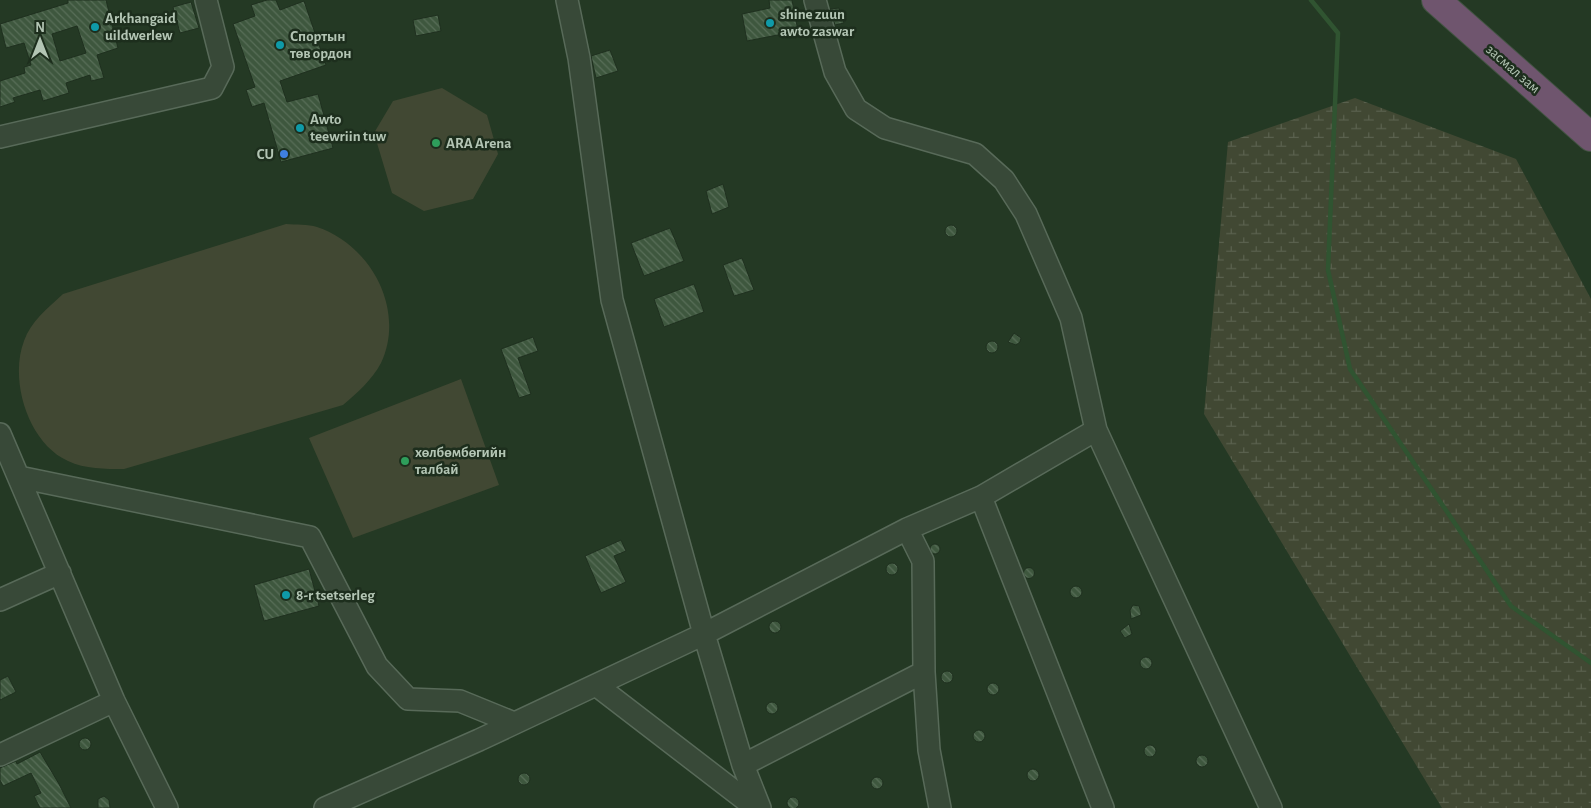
<svg xmlns="http://www.w3.org/2000/svg" width="1591" height="808" viewBox="0 0 1591 808" font-family="'Alegreya Sans',sans-serif">
<style>
.wetland{fill:url(#wetland-marsh)}
.pitch{fill:#414833}
.lines{fill:none;stroke-linecap:round;stroke-linejoin:round}
.stream{stroke:#305431;stroke-width:4.5}
.building{fill:url(#building-back-hatch);stroke:#1f301f;fill-rule:evenodd}
.minor-casing{stroke:#586a59;stroke-width:24}
.highway-casing{stroke:#435443;stroke-width:30}
.minor{stroke:#384938;stroke-width:21}
.highway{stroke:#6f556e;stroke-width:28}
.culture-dot{fill:#0f9aa8;stroke:#1d2e1d;stroke-width:2}
.leisure-dot{fill:#2e9e5b;stroke:#1d2e1d;stroke-width:2}
.shop-dot{fill:#3f7fe0;stroke:#1d2e1d;stroke-width:2}
.labels{text-anchor:middle;dominant-baseline:central;stroke-width:5;stroke-linejoin:round;paint-order:stroke}
.poi-label{font-size:15px;font-weight:bold;fill:#b3c5b4;stroke:#1d2e1d;text-anchor:start}
.street-label{font-size:15px;fill:#b3c5b4;stroke:#1d2e1d}
</style>
<defs>
<pattern id="wetland-marsh" width="20" height="14" patternUnits="userSpaceOnUse" patternTransform="scale(1.25)"><rect width="20" height="14" fill="#414833"/><path d="M1 5h8M5 5V1M11 12h8M15 12V8" fill="none" stroke="#5a614e"/></pattern>
<pattern id="building-back-hatch" width="6" height="6" patternUnits="userSpaceOnUse" patternTransform="scale(1.25)"><rect width="6" height="6" fill="#3e573e"/><path d="M-1 5l2 2M0 0l6 6M5-1l2 2" fill="none" stroke="#586e58"/></pattern>
</defs>
<rect width="100%" height="100%" fill="#243924"/>
<path class="wetland" d="M1355,98l161,61 75,140v509h-149l-238,-394 24,-272z"/>
<path class="pitch" d="M442,88l45,27 11,39 -25,45 -49,12 -32,-18 -18,-60 19,-32z
M286,224c10,1 22,0 31,3 54,18 89,83 64,136 -9,17 -24,30 -38,42l-219,64c-19,0 -39,0 -56,-8 -40,-18 -59,-81 -44,-120 7,-20 24,-33 39,-47z
M461,379l38,106 -146,53 -44,-100z"/>
<g class="lines">
<path class="stream" d="M1311,0l27,33 -10,237 22,99 161,237 80,57"/>
</g>
<path class="building" d="M68,0h38l12,48 -21,7 7,23 -13,3 -1,-6 -24,8 3,10 -26,8 -3,-11 -27,8 2,4 -15,5v-26l25,-8 -1,-6 7,-2 -7,-22 -18,5 -6,-24 68,-21zM77,26l9,27 -26,8 -8,-27z
M267,0h9l4,10 24,-9 22,64 -46,16 7,21 31,-8 15,54 -52,14 -17,-59 -12,4 -6,-17 9,-3 -22,-63 22,-8 -4,-11z
M769,0h23l6,31 -51,10 -5,-27 28,-6z
M191,2l8,26 -19,5 -7,-26z
M839,8l5,15 -9,2 -5,-16z
M438,15l3,16 -25,5 -3,-16z
M610,50l8,21 -22,7 -5,-22z
M723,184l6,23 -17,7 -6,-23z
M945 231a6 6 0 1 1 12 0a6 6 0 1 1-12 0Z
M670,228l14,33 -40,15 -13,-33z
M742,258l12,32 -20,6 -11,-31z
M694,284l10,28 -40,15 -10,-28z
M1014,333l7,5 -1,4 -4,3 -8,-3z
M533,337l5,14 -20,7 13,36 -12,4 -18,-49z
M986 347a6 6 0 1 1 12 0a6 6 0 1 1-12 0Z
M621,540l5,11 -12,5 12,26 -25,11 -16,-37z
M930 549a5 5 0 1 1 10 0a5 5 0 1 1-10 0Z
M886 569a6 6 0 1 1 12 0a6 6 0 1 1-12 0Z
M1023.5 573a5.5 5.5 0 1 1 11 0a5.5 5.5 0 1 1-11 0Z
M309,569l10,37 -55,15 -10,-36z
M1070 592a6 6 0 1 1 12 0a6 6 0 1 1-12 0Z
M1133,605l6,1 2,6v3l-10,4 -1,-9z
M769 627a6 6 0 1 1 12 0a6 6 0 1 1-12 0Z
M1129,624l3,10 -7,4 -5,-7z
M1140 663a6 6 0 1 1 12 0a6 6 0 1 1-12 0Z
M941 677a6 6 0 1 1 12 0a6 6 0 1 1-12 0Z
M8,676l8,16 -16,8v-20z
M987 689a6 6 0 1 1 12 0a6 6 0 1 1-12 0Z
M766 708a6 6 0 1 1 12 0a6 6 0 1 1-12 0Z
M973 736a6 6 0 1 1 12 0a6 6 0 1 1-12 0Z
M79 744a6 6 0 1 1 12 0a6 6 0 1 1-12 0Z
M1144 751a6 6 0 1 1 12 0a6 6 0 1 1-12 0Z
M40,752l19,32 12,24h-31l-6,-12 7,-3 -10,-20 -28,13 -3,-6v-12l16,-7 1,3z
M1196 761a6 6 0 1 1 12 0a6 6 0 1 1-12 0Z
M1027 775a6 6 0 1 1 12 0a6 6 0 1 1-12 0Z
M518 779a6 6 0 1 1 12 0a6 6 0 1 1-12 0Z
M871 783a6 6 0 1 1 12 0a6 6 0 1 1-12 0Z
M104,796l5,4 1,8h-12v-9z
M787 803a6 6 0 1 1 12 0a6 6 0 1 1-12 0Z"/>
<g class="lines">
<defs>
<path id="minor" d="M567,0l12,58 33,242 92,334 39,131 17,43
M815,0l20,72 21,37 29,19 90,26 29,26 22,34 45,104 25,112 175,378
M0,137l212,-49 11,-21 -17,-67
M0,434l114,267 53,107
M19,477l291,60 67,129 31,33 52,2 54,22
M981,497l122,311
M907,529l16,32 1,111 5,78 11,58
M0,600l60,-27
M596,685l160,123
M0,755l114,-54
M743,765l181,-93
M325,808l154,-68 225,-106 203,-105 74,-32 115,-67"/>
<path id="highway" d="M1436,0l155,137"/>
</defs>
<use href="#minor" class="minor-casing"/>
<use href="#highway" class="highway-casing"/>
<use href="#minor" class="minor"/>
<use href="#highway" class="highway"/>
</g>
<g class="culture-dot">
<circle cx="770" cy="23" r="5"/>
<circle cx="95" cy="27" r="5"/>
<circle cx="280" cy="45" r="5"/>
<circle cx="300" cy="128" r="5"/>
<circle cx="286" cy="595" r="5"/>
</g>
<g class="leisure-dot">
<circle cx="436" cy="143" r="5"/>
<circle cx="405" cy="461" r="5"/>
</g>
<circle class="shop-dot" cx="284" cy="154" r="5"/>
<g class="labels">
<g class="poi-label">
<text x="780" y="14">shine zuun<tspan x="780" dy="17">awto zaswar</tspan></text>
<text x="105" y="18">Arkhangaid<tspan x="105" dy="17">uildwerlew</tspan></text>
<text x="290" y="36">Спортын<tspan x="290" dy="17">төв ордон</tspan></text>
<text x="310" y="119">Awto<tspan x="310" dy="17">teewriin tuw</tspan></text>
<text x="446" y="143">ARA Arena</text>
<text x="274" y="154" text-anchor="end">CU</text>
<text x="415" y="452">хөлбөмбөгийн<tspan x="415" dy="17">талбай</tspan></text>
<text x="296" y="595">8-r tsetserleg</text>
</g>
<g class="street-label">
<text transform="translate(1513 69) rotate(41)">засмал зам</text>
</g>
</g>
<g transform="translate(40 40)" stroke="#1d2e1d" stroke-width="4" paint-order="stroke">
<path d="M0-4L9 19L0 12L-9 19Z" fill="#b3c5b4"/>
<text y="-8" font-size="14" font-weight="bold" text-anchor="middle" fill="#b3c5b4">N</text>
</g>
</svg>
